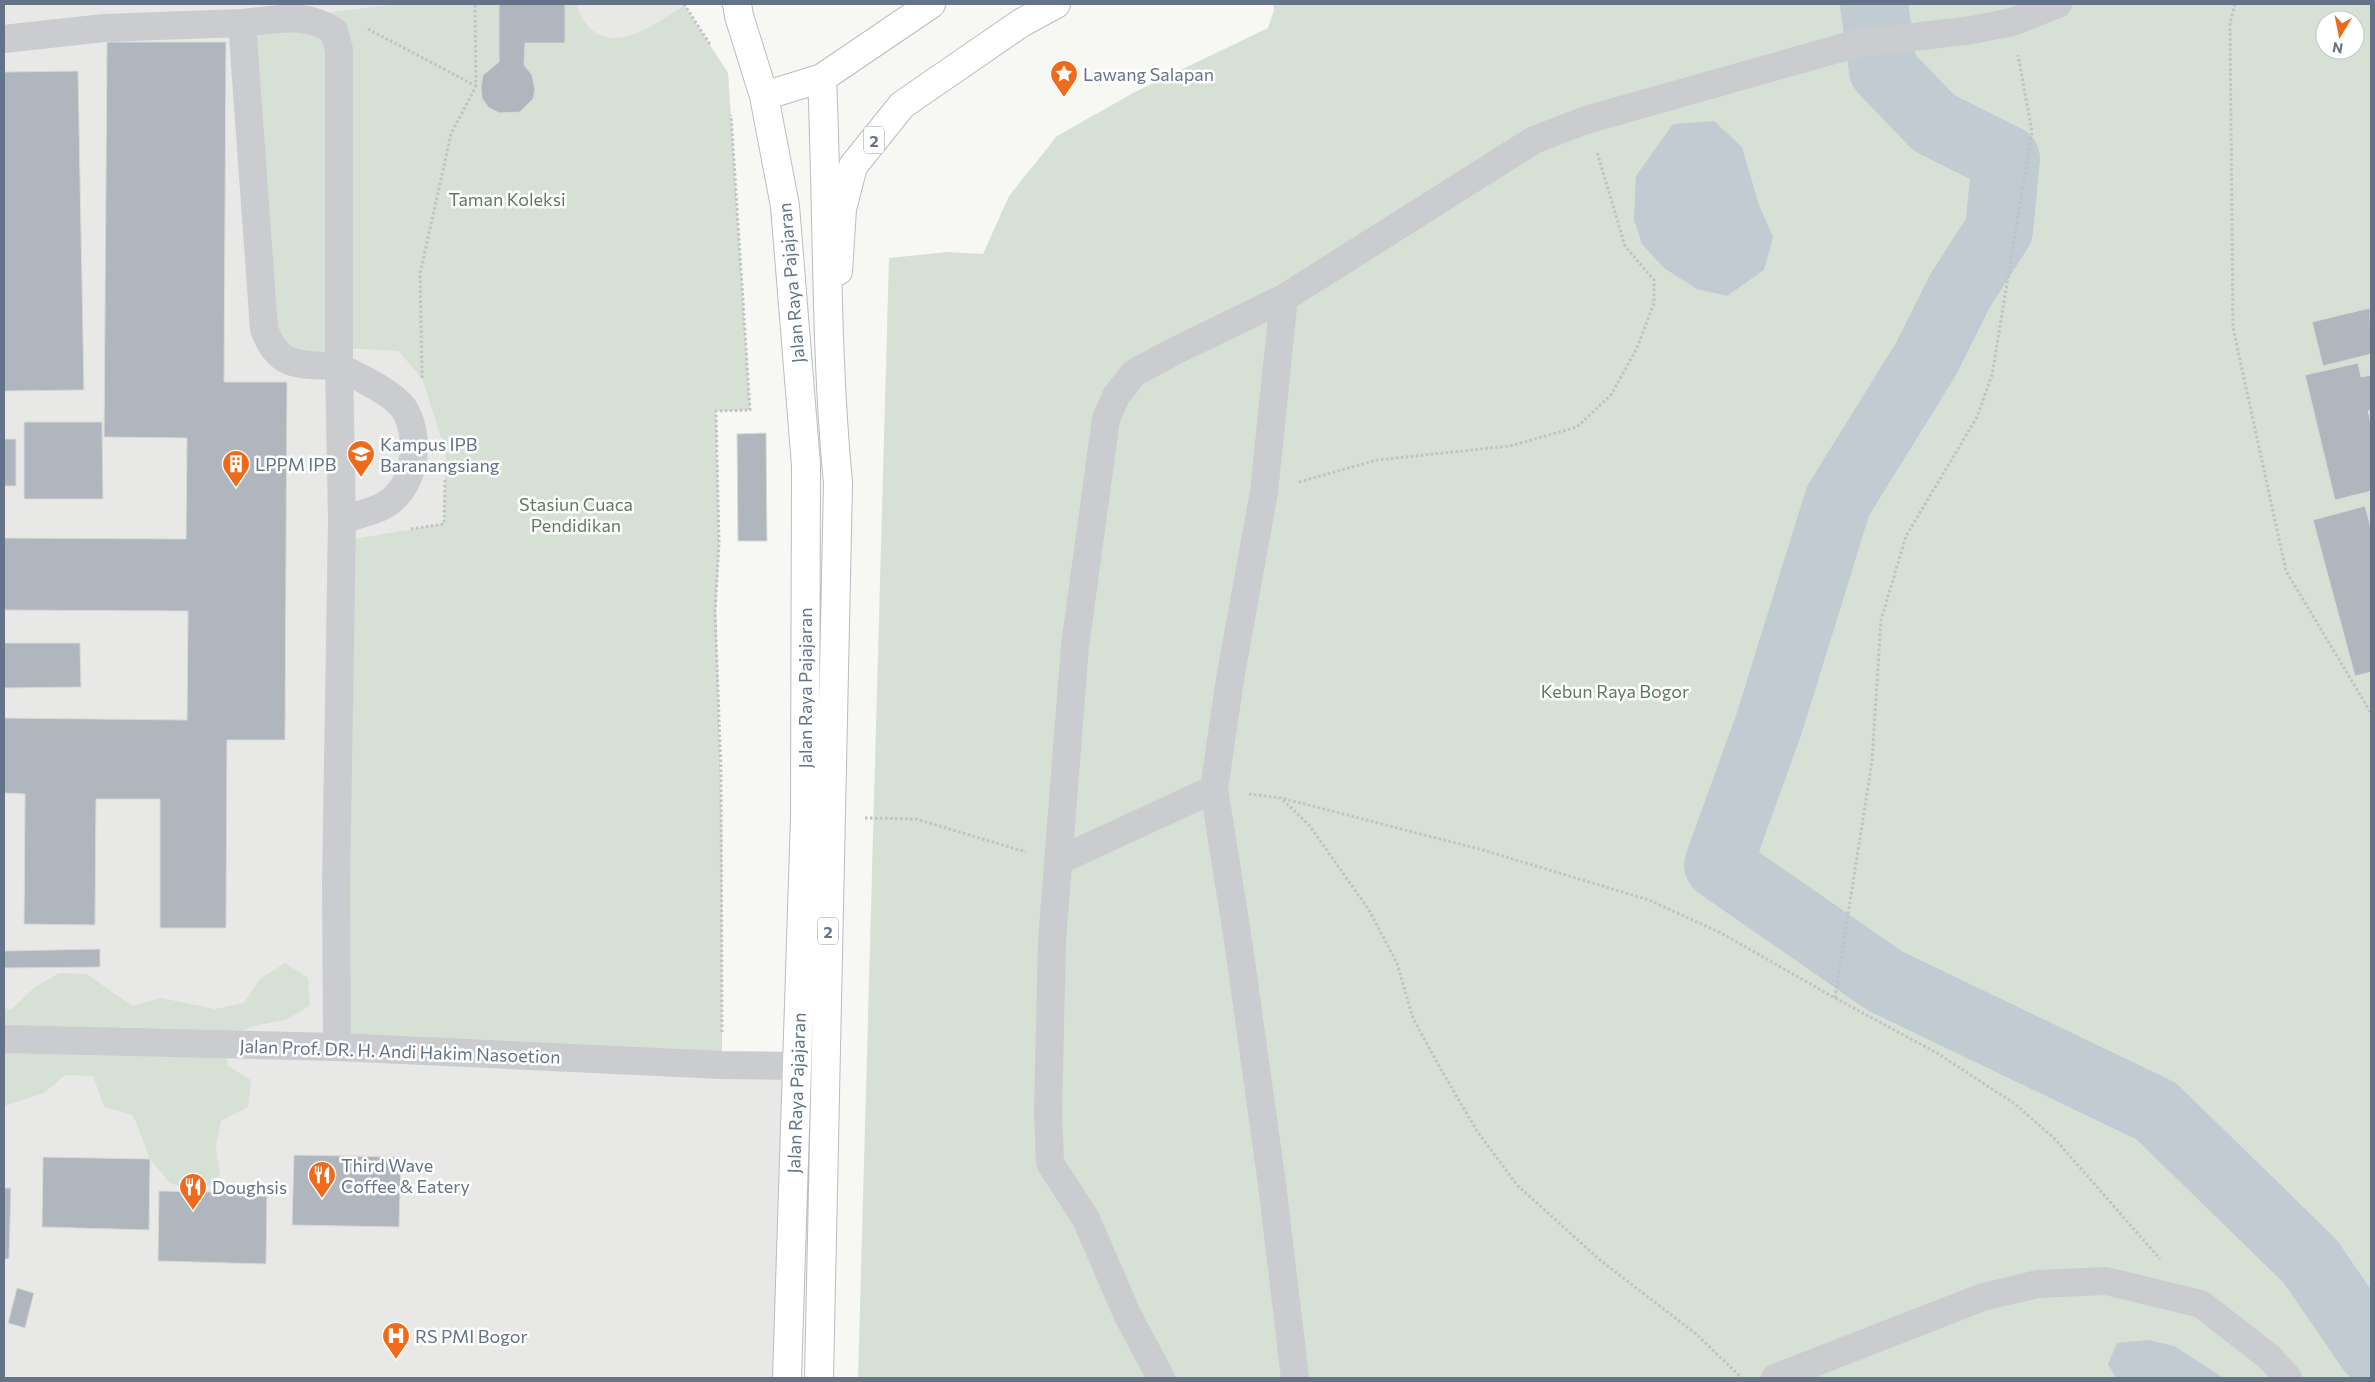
<svg xmlns="http://www.w3.org/2000/svg" width="2375" height="1382" viewBox="0 0 2375 1382" font-family="Commissioner,sans-serif">
<style>
.built{fill:#e8e8e7}
.green{fill:#d7e0d5;fill-rule:evenodd}
.water{fill:#c1cbd2}
.lines{fill:none;stroke-linecap:round;stroke-linejoin:round}
.river{stroke:#c1cbd2;stroke-width:68}
.building{fill:#b0b6be;stroke:#d9d9d6}
.major-casing{stroke:#babdc2;stroke-width:30}
.highway-casing{stroke:#b9bcc0;stroke-width:30}
.path{stroke:#c0c2c5;stroke-width:3;stroke-dasharray:2.5 2.5;stroke-linecap:butt}
.minor{stroke:#caccd0;stroke-width:28}
.major{stroke:#fff;stroke-width:28}
.highway{stroke:#fff;stroke-width:28}
.labels{text-anchor:middle;dominant-baseline:central;stroke-width:5;stroke-linejoin:round;paint-order:stroke}
.shield{fill:#fff;stroke:#929dac;stroke-width:1}
.shield-label{font-size:16px;font-weight:bold;fill:#647388}
.poi-label{font-size:18px;fill:#647388;stroke:#fff;text-anchor:start}
.park-label{font-size:18px;fill:#61795f;stroke:#fff}
.street-label{font-size:18px;fill:#647388;stroke:#fff}
</style>
<rect width="100%" height="100%" fill="#f7f7f4"/>
<path class="built" d="M4,4h680l44,69 22,337 -34,1 3,133 -3,65 6,235v220l75,2 -10,312h-783z"/>
<path class="green" d="M397,4h180c2,11 7,19 15,26 28,23 68,-10 92,-24l44,67 22,337 -34,1 3,133 -3,65 6,235v221l-385,-18 4,-506 103,-17 2,-71 -24,-75 -24,-27 -58,-3 -1,19 -58,-9 -39,-335z
M1273,4h1098v1374h-1513l31,-1120 59,-6 35,2 26,-58 48,-60 78,-44 133,-64 6,-18zM2325,20h30v30h-30z
M285,963l23,15 2,28 -25,14 -33,6 -28,14 4,26 23,14 -3,27 -27,14 -5,26 4,28 -20,19 -30,-11 -20,-24 -17,-44 -29,-8 -11,-31 -28,-1 -21,18 -40,13v-98l7,2 23,-22 25,-15 28,1 45,32 29,-8 54,11 29,-6 16,-24z"/>
<path class="water" d="M1714,121l28,26 17,58 14,32 -9,33 -37,26 -30,-7 -33,-21 -22,-24 -8,-24 2,-44 37,-52z
M2148,1340l26,6 50,32h-108l-8,-14 9,-21z"/>
<g class="lines">
<path class="river" d="M1874,4l9,66 51,53 72,36 -7,71 -39,61 -34,68 -88,142 -69,223 -51,141 167,116 271,130 154,150 61,89"/>
</g>
<path class="building" d="M499,4h66v39h-40l-1,22 8,10 3,15 -2,9 -13,13 -21,1 -11,-6 -6,-9 -1,-11 2,-12 16,-13z
M107,42h119l-2,340h63l-2,358h-58l-1,188h-66v-129h-64l-1,126 -71,-1 1,-130 -21,-1v-75l183,2 1,-109 -184,-1v-72l182,1 1,-101 -83,-1z
M78,71l6,319 -80,1v-319z
M2370,308l1,46 -48,12 -11,-44z
M2358,363l3,14 10,-2v35l-3,1 3,12v68l-36,9 -30,-125z
M24,422h78l1,77h-79z
M766,433l1,108h-29l-1,-107z
M4,439h12v47h-12z
M2365,506l6,22v144l-16,4 -42,-156z
M4,643h76l1,44 -77,1z
M100,949v18l-96,1v-17z
M294,1155l107,2 -2,70 -107,-2z
M43,1157l107,2 -1,71 -107,-3z
M4,1188h7l-2,71h-5z
M159,1191l108,2 -1,71 -108,-3z
M17,1288l17,5 -9,35 -17,-5z"/>
<g class="lines">
<defs>
<path id="major" d="M838,271l4,-62 11,-43 49,-61 119,-82 35,-19"/>
<path id="highway" d="M737,4l2,12 25,80 21,110 21,259 -1,352 -18,561
M764,96l58,-18 109,-74
M819,1378l19,-895c-13,-135 -10,-270 -16,-405"/>
</defs>
<use href="#major" class="major-casing"/>
<use href="#highway" class="highway-casing"/>
<path class="path" d="M684,4l27,42
M2235,4l-5,19 3,305 53,243 85,142
M368,29l108,57
M422,378l-2,-104 31,-140 25,-48 -1,-82
M1299,482l78,-22 133,-14 67,-19 34,-32 26,-47 17,-45v-23l-29,-34 -28,-94
M411,529l33,-5 1,-45
M1249,794l32,4 202,52 166,50 72,33 114,65 102,55 78,51 40,35 105,120
M1283,800l26,25 60,85 28,53 16,55 26,48 38,65 40,54 83,75 96,74 46,44
M865,818l51,1 110,33
M1835,998l37,-237 9,-141 25,-84 71,-119 15,-42 40,-243 -14,-77
M722,1032l-1,-261 -6,-159 4,-68 -3,-133 34,-1 -19,-295"/>
<path class="minor" d="M242,23c34,-3 62,-12 92,8l5,19v317c18,9 58,27 67,45 16,31 8,81 -27,96 -12,5 -25,8 -37,12
M4,39l100,-11 138,-5 22,306c15,42 38,34 75,38l3,153 -6,364 1,163
M1058,861l156,-72
M4,1039l333,8 385,18 75,1
M1161,1378l-34,-64 -41,-95 -36,-56 -2,-50 4,-172 23,-295 31,-227 10,-23 18,-23 39,-21 111,-54
M1295,1378l-23,-194 -34,-244 -24,-151 16,-110 34,-187 20,-194 250,-158 52,-20 269,-76 117,-14 40,-8 46,-18
M1775,1378l208,-81 55,-13 68,-3 95,23 68,53 19,21"/>
<use href="#major" class="major"/>
<use href="#highway" class="highway"/>
</g>
<defs>
<symbol id="sight-pin" viewBox="-11 -11 22 30"><path d="M0 17L-7.5 6A9.5 9.5 0 1 1 7.5 6Z" fill="#f16a1b" stroke="#fff"/><path d="M0-6L1.8-2.2L6-1.7L2.9 1.2L3.7 5.4L0 3.3L-3.7 5.4L-2.9 1.2L-6-1.7L-1.8-2.2Z" fill="#fff"/></symbol>
<symbol id="university-pin" viewBox="-11 -11 22 30"><path d="M0 17L-7.5 6A9.5 9.5 0 1 1 7.5 6Z" fill="#f16a1b" stroke="#fff"/><path d="M0-5L7-2L0 1L-7-2ZM-4 1L0 2.5L4 1V4Q0 6-4 4Z" fill="#fff"/></symbol>
<symbol id="building-pin" viewBox="-11 -11 22 30"><path d="M0 17L-7.5 6A9.5 9.5 0 1 1 7.5 6Z" fill="#f16a1b" stroke="#fff"/><path d="M-4-6H4V6H1V3H-1V6H-4ZM-2.5-4.3h1.7v1.8h-1.7ZM.8-4.3h1.7v1.8H.8ZM-2.5-1h1.7V.8h-1.7ZM.8-1h1.7V.8H.8Z" fill="#fff"/></symbol>
<symbol id="restaurant-pin" viewBox="-11 -11 22 30"><path d="M0 17L-7.5 6A9.5 9.5 0 1 1 7.5 6Z" fill="#f16a1b" stroke="#fff"/><path d="M-5-6h1v4h1v-4h1v4h1v-4h1v5L-1.5 .5V6h-2V.5L-5-1ZM5-6V6H3V1.5H1.5Q1.5-4 5-6Z" fill="#fff"/></symbol>
<symbol id="hospital-pin" viewBox="-11 -11 22 30"><path d="M0 17L-7.5 6A9.5 9.5 0 1 1 7.5 6Z" fill="#f16a1b" stroke="#fff"/><path d="M-5-5h3v3.5h4V-5h3V5h-3V1.5h-4V5h-3Z" fill="#fff"/></symbol>
</defs>
<g fill-rule="evenodd">
<use href="#sight-pin" x="1048" y="58" width="32" height="43"/>
<use href="#university-pin" x="345" y="438" width="32" height="43"/>
<use href="#building-pin" x="220" y="448" width="32" height="43"/>
<use href="#restaurant-pin" x="306" y="1159" width="32" height="43"/>
<use href="#restaurant-pin" x="177" y="1171" width="32" height="43"/>
<use href="#hospital-pin" x="380" y="1320" width="32" height="43"/>
</g>
<g class="labels">
<g class="shield">
<rect x="864" y="126.5" width="20" height="27" rx="4"/>
<rect x="818" y="917.5" width="20" height="27" rx="4"/>
</g>
<g class="shield-label">
<text x="874" y="140">2</text>
<text x="828" y="931">2</text>
</g>
<g class="poi-label">
<text x="1083" y="74">Lawang Salapan</text>
<text x="380" y="444">Kampus IPB<tspan x="380" dy="21">Baranangsiang</tspan></text>
<text x="255" y="464">LPPM IPB</text>
<text x="341" y="1165">Third Wave<tspan x="341" dy="21">Coffee &amp; Eatery</tspan></text>
<text x="212" y="1187">Doughsis</text>
<text x="415" y="1336">RS PMI Bogor</text>
</g>
<g class="park-label">
<text x="507" y="199">Taman Koleksi</text>
<text x="576" y="504">Stasiun Cuaca<tspan x="576" dy="21">Pendidikan</tspan></text>
<text x="1615" y="691">Kebun Raya Bogor</text>
</g>
<g class="street-label">
<text transform="translate(791 283) rotate(-95)">Jalan Raya Pajajaran</text>
<text transform="translate(805 688) rotate(-90)">Jalan Raya Pajajaran</text>
<text transform="translate(400 1051) rotate(2)">Jalan Prof. DR. H. Andi Hakim Nasoetion</text>
<text transform="translate(796 1093) rotate(-88)">Jalan Raya Pajajaran</text>
</g>
</g>
<rect width="2375" height="1382" fill="none" stroke="#647388" stroke-width="10"/>
<g transform="translate(2340 35) rotate(190)"><circle r="24" fill="#ffffff" stroke="#c1c7cf"/>
<path d="M0-4L9 19L0 12L-9 19Z" fill="#f16a1b"/>
<text y="-8" font-size="14" font-weight="bold" text-anchor="middle" fill="#647388">N</text>
</g>
</svg>
